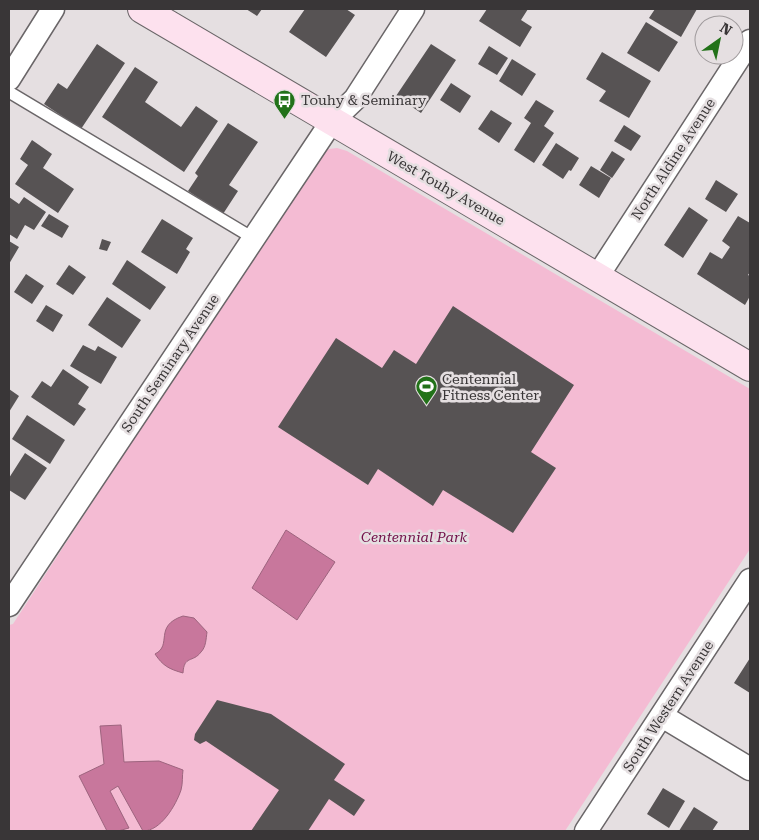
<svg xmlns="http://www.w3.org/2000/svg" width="759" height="840" viewBox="0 0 759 840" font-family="'Roboto Serif',serif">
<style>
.green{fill:#f4bbd3}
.water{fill:#c8779c;stroke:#9d647e}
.building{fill:#575354}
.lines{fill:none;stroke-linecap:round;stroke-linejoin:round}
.lane-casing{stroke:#6a6668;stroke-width:14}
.street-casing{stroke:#6a6668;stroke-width:25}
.secondary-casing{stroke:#6a6668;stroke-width:30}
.lane{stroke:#fff;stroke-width:11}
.street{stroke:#fff;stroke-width:22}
.secondary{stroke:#fde1ee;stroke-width:28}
.labels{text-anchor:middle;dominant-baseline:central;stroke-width:5;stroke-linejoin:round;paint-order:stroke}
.poi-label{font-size:14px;fill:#393637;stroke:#e5dfe1;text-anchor:start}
.street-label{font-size:14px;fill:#393637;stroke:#e5dfe1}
.park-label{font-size:14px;font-style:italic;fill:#710e48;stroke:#e5dfe1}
</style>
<rect width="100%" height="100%" fill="#e5dfe1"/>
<path class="green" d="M337,148l10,3 403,238v160l-185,282h-556v-206l4,-1 308,-472 8,-3z"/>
<path class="water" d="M286,530l49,32 -38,58 -45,-32z
M183,616l11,2 13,14c-1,7 -1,15 -6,20 -8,11 -17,3 -18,21 -14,-4 -20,-7 -28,-19 18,-9 -2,-28 28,-38z
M121,725l3,37 35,-1 24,9c-1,6 0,13 -2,20 -5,15 -20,41 -38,41l-25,-45 -8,5 19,37 -11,3h-11l-28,-55 25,-12 -4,-38z"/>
<path class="building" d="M246,9h16l-5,7z
M305,9h41l9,6 -29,42 -37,-25z
M487,9h41l-7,11 11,7 -12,20 -41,-26z
M655,9h42l-16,28 -32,-19z
M646,22l32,20 -19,30 -32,-19z
M97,44l28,19 -44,66 -37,-25 14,-21 9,6z
M431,44l25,16 -35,53 -25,-17z
M489,46l19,12 -11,17 -19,-11z
M602,52l49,29 -22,37 -30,-17 7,-10 -20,-12z
M512,59l24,15 -14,22 -23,-15z
M135,67l23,15 -13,20 36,25 15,-21 22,15 -34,51 -82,-55z
M451,83l20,13 -11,17 -20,-13z
M536,100l18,11 -10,15 10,7 -20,30 -20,-13 17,-27 -7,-5z
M491,110l21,13 -13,20 -21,-14z
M228,123l30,19 -29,43 9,6 -15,23 -35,-23 10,-15 -3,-3z
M624,125l17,11 -10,15 -17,-10z
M32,140l20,14 -9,14 31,21 -16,24 -43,-29 13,-19 -8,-6z
M556,143l23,15 -8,13 -2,-1 -6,9 -21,-14z
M612,151l13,8 -13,19 -12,-8z
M591,166l20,12 -12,20 -20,-13z
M716,180l22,14 -12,18 -21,-13z
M9,197l10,7 5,-7 22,15 -12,18 -9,-5 -8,14 -8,-5z
M689,207l19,13 -25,38 -19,-13z
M49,214l20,12 -7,12 -21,-12z
M738,216l12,7v49l-2,3 2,1v20l-5,9 -48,-31 13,-22 12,7 8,-12 -8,-6z
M162,219l31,19 -7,11 4,3 -13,22 -36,-22z
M102,239l9,3 -4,9 -8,-2z
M9,241l10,6 -10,17z
M127,260l39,27 -16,23 -38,-26z
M69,265l17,12 -13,18 -17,-11z
M26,274l18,12 -12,18 -18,-12z
M107,297l34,23 -19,28 -34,-23z
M46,305l17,10 -10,17 -17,-11z
M453,306l121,79 -43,67 25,16 -43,65 -70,-43 -10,16 -55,-37 -10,16 -90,-58 58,-89 46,30 12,-18 22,14z
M83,345l12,6 3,-5 19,11 -16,27 -31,-18z
M63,369l26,18 -11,17 8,5 -12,17 -43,-29 11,-16 9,6z
M9,389l10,7 -10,16z
M27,415l38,25 -15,24 -38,-25z
M25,453l22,15 -22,32 -16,-10v-12z
M750,658v35l-16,-10z
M217,700l54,14 74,50 -11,16 31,20 -11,16 -25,-17 -21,32h-57l28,-41 -73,-49 -6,3 -6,-4 1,-6z
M663,788l22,13 -16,27 -22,-14z
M694,807l24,15 -6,9h-33z"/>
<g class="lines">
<defs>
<path id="lane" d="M9,92l244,146"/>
<path id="street" d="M9,79l44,-70
M597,277l153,-236
M9,605l323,-484 23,-22 58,-90
M662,716l88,53
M586,831l164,-251"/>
<path id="secondary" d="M142,9l608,358"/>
</defs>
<use href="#lane" class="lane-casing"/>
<use href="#street" class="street-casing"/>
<use href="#secondary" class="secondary-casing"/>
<use href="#lane" class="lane"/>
<use href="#street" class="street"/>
<use href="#secondary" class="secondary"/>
</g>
<defs>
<symbol id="bus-pin" viewBox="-11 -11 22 30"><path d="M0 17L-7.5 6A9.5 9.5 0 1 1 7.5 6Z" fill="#227219" stroke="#e5dfe1"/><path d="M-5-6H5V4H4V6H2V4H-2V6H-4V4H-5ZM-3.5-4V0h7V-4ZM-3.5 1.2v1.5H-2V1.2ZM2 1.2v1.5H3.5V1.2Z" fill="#fff"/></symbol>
<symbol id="stadium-pin" viewBox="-11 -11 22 30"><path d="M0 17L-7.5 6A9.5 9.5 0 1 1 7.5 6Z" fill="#227219" stroke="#e5dfe1"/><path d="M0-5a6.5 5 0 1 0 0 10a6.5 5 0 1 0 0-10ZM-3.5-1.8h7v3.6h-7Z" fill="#fff"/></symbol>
</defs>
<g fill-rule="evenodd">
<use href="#bus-pin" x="272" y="88" width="25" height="34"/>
<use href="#stadium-pin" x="414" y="374" width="25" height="34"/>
</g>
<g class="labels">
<g class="poi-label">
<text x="301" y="100">Touhy &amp; Seminary</text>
<text x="442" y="379">Centennial<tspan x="442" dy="16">Fitness Center</tspan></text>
</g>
<g class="street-label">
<text transform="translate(673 159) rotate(-57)">North Aldine Avenue</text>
<text transform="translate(446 188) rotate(30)">West Touhy Avenue</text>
<text transform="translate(170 363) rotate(-56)">South Seminary Avenue</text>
<text transform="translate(668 706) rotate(-57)">South Western Avenue</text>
</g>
<g class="park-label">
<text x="414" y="537">Centennial Park</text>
</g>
</g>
<rect width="759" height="840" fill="none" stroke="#393637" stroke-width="20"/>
<g transform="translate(719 40) rotate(33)"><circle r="24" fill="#e5dfe1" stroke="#a09b9d"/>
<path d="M0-4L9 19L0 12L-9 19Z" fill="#227219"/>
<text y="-8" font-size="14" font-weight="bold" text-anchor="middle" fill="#393637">N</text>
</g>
</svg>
